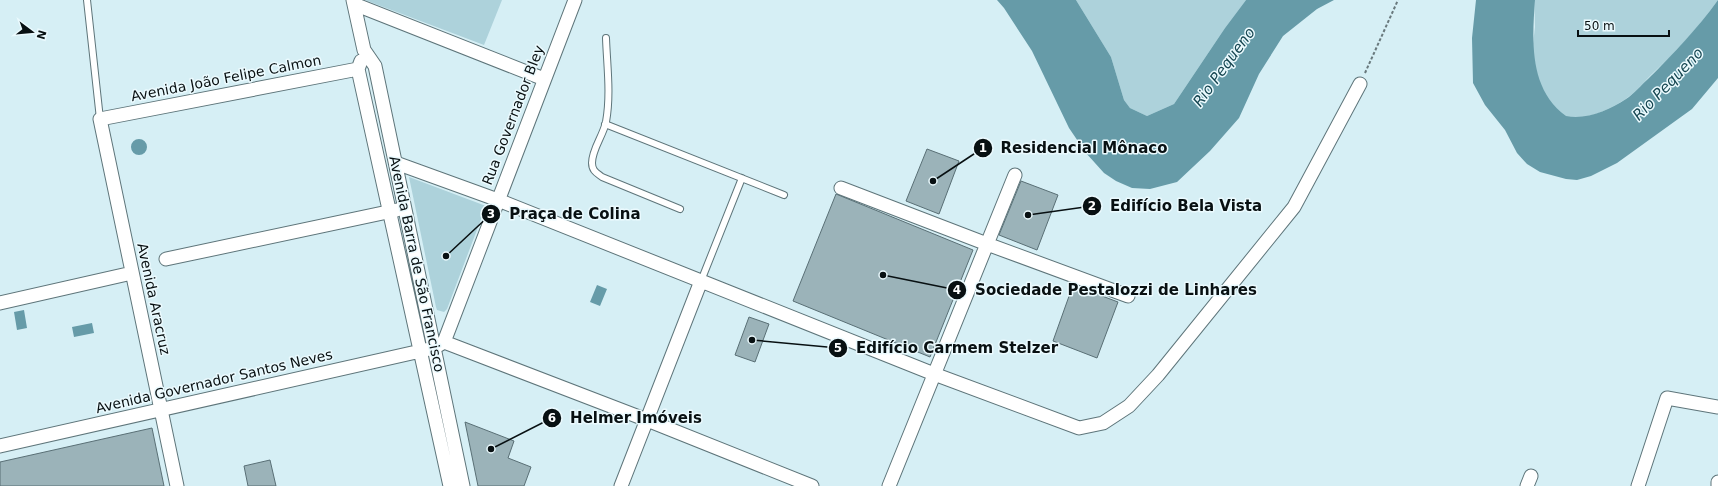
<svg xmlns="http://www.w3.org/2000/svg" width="1718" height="486" viewBox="0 0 1718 486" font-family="'DejaVu Sans',sans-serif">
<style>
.green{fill:#add2db}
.water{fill:#669ba8}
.building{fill:#9bb3b9;stroke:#596f75}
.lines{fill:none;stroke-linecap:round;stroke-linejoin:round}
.lane-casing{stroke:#5e757a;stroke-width:8}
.street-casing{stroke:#5e757a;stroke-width:15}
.path{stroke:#69797d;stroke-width:2;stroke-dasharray:3 2;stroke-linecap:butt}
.lane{stroke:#fff;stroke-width:6}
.street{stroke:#fff;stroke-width:13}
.labels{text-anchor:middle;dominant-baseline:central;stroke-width:3;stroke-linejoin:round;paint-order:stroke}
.street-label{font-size:14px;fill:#081012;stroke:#ebfafe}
.water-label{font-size:15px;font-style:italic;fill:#164651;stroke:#ebfafe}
.leader{fill:none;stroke:#081012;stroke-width:1.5}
.callout-dot{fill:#081012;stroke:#ebfafe;stroke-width:1.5}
.mark-label{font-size:12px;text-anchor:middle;font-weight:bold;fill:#fff}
.callout-label{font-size:15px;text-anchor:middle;font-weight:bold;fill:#081012;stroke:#ebfafe;stroke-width:3;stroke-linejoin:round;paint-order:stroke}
</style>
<rect width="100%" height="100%" fill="#d6eff5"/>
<path class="green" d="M365,0h137l-18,45z
M1076,0h170l-21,28 -51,76 -27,12 -17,-8 -6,-8 -13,-43z
M1535,0h183c-20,28 -42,52 -67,75 -8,8 -15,17 -24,23 -14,10 -43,24 -60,19 -20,-7 -32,-43 -34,-62 -1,-9 1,-18 2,-28 0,-9 -1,-18 0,-27z
M409,177l77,29 -39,103 -3,3 -7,-2 -1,-3z"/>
<path class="water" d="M997,0h79l35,57 13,43 6,8 17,8 27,-12 51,-76 21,-28h88l-17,9 -34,27 -24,38 -20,44 -29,33 -33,31 -27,7 -18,-1 -16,-7 -12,-8 -18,-20 -17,-25 -37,-77 -28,-43z
M1476,0h59c-3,41 -6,89 31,116 21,4 43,-6 60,-17 8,-5 15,-14 23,-21 25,-25 48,-49 69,-78v78l-26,31 -75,54 -26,13 -14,4 -11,-1 -26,-7 -13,-8 -10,-11 -12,-23 -20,-25 -12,-22 -1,-45z
M131 147a8 8 0 1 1 16 0a8 8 0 1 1-16 0Z
M597,285l10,4 -7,17 -10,-4z
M24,310l3,18 -10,2 -3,-18z
M92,323l2,10 -20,4 -2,-10z"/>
<path class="building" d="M927,149l32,12 -20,53 -33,-13z
M1021,181l37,14 -21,55 -38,-15z
M836,194l137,56 -43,107 -137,-56z
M1073,285l45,17 -21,56 -44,-17z
M749,317l20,7 -14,38 -20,-7z
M465,422l49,19 -6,17 23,9 -7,19h-46z
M152,428l12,58h-164v-24z
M270,460l6,26h-28l-4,-20z"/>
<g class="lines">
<defs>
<path id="lane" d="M87,0l13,119
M606,38c1,28 5,56 0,84 -3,14 -14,27 -14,41 0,8 5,10 10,14l78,32
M605,124l179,71
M701,281l41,-103"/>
<path id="street" d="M353,0l11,50 11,16 88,420
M354,4l190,75
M361,61l-3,8 92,417
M396,163l102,37 436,174 145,54 24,-5 26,-17 29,-31 136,-168 66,-123
M841,188l146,56 141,52
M166,259l231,-49
M0,303l132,-30
M444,342l203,78 165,66
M0,446l434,-98 10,-6 131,-342
M177,486l-77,-367 258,-50
M621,486l80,-205
M889,486l126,-311
M1527,486l4,-10
M1638,486l29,-88 51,9
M1718,486v-4"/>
</defs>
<use href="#lane" class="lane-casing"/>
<use href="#street" class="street-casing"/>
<path class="path" d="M1365,73l33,-73"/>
<use href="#lane" class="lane"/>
<use href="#street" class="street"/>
</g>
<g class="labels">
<g class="street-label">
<text transform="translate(226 78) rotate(-11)">Avenida João Felipe Calmon</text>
<text transform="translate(513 115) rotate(-69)">Rua Governador Bley</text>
<text transform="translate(417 264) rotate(78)">Avenida Barra de São Francisco</text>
<text transform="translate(154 299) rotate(78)">Avenida Aracruz</text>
<text transform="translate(214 381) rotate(-13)">Avenida Governador Santos Neves</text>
</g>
<g class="water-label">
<text transform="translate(1224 67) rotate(-54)">Rio Pequeno</text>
<text transform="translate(1668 84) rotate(-46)">Rio Pequeno</text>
</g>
</g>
<path class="leader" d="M933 181L983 148M1028 215L1092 206M446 256L491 214M883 275L957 290M752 340L838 348M491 449L552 418"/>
<g class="callout-dot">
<circle cx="933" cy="181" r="4"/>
<circle cx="1028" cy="215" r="4"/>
<circle cx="446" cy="256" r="4"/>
<circle cx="883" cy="275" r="4"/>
<circle cx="752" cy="340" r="4"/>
<circle cx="491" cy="449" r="4"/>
<circle cx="983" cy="148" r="10"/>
<circle cx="1092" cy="206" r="10"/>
<circle cx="491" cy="214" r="10"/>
<circle cx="957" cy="290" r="10"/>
<circle cx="838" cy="348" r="10"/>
<circle cx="552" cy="418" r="10"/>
</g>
<g class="mark-label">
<text x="983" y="152">1</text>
<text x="1092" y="210">2</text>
<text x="491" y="218">3</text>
<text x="957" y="294">4</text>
<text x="838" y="352">5</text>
<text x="552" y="422">6</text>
</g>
<g class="callout-label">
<text x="1084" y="153">Residencial Mônaco</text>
<text x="1186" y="211">Edifício Bela Vista</text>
<text x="575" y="219">Praça de Colina</text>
<text x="1116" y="295">Sociedade Pestalozzi de Linhares</text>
<text x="957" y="353">Edifício Carmem Stelzer</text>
<text x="636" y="423">Helmer Imóveis</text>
</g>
<g transform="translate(32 32) rotate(106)" stroke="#ebfafe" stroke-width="3" paint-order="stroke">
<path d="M0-3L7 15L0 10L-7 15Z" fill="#081012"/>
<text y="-6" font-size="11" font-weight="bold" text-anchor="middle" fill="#081012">N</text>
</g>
<path d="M1578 30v6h91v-6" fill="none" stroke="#081012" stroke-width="2"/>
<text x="1584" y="30" font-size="12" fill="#081012" stroke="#ebfafe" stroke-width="3" paint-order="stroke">50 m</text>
</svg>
